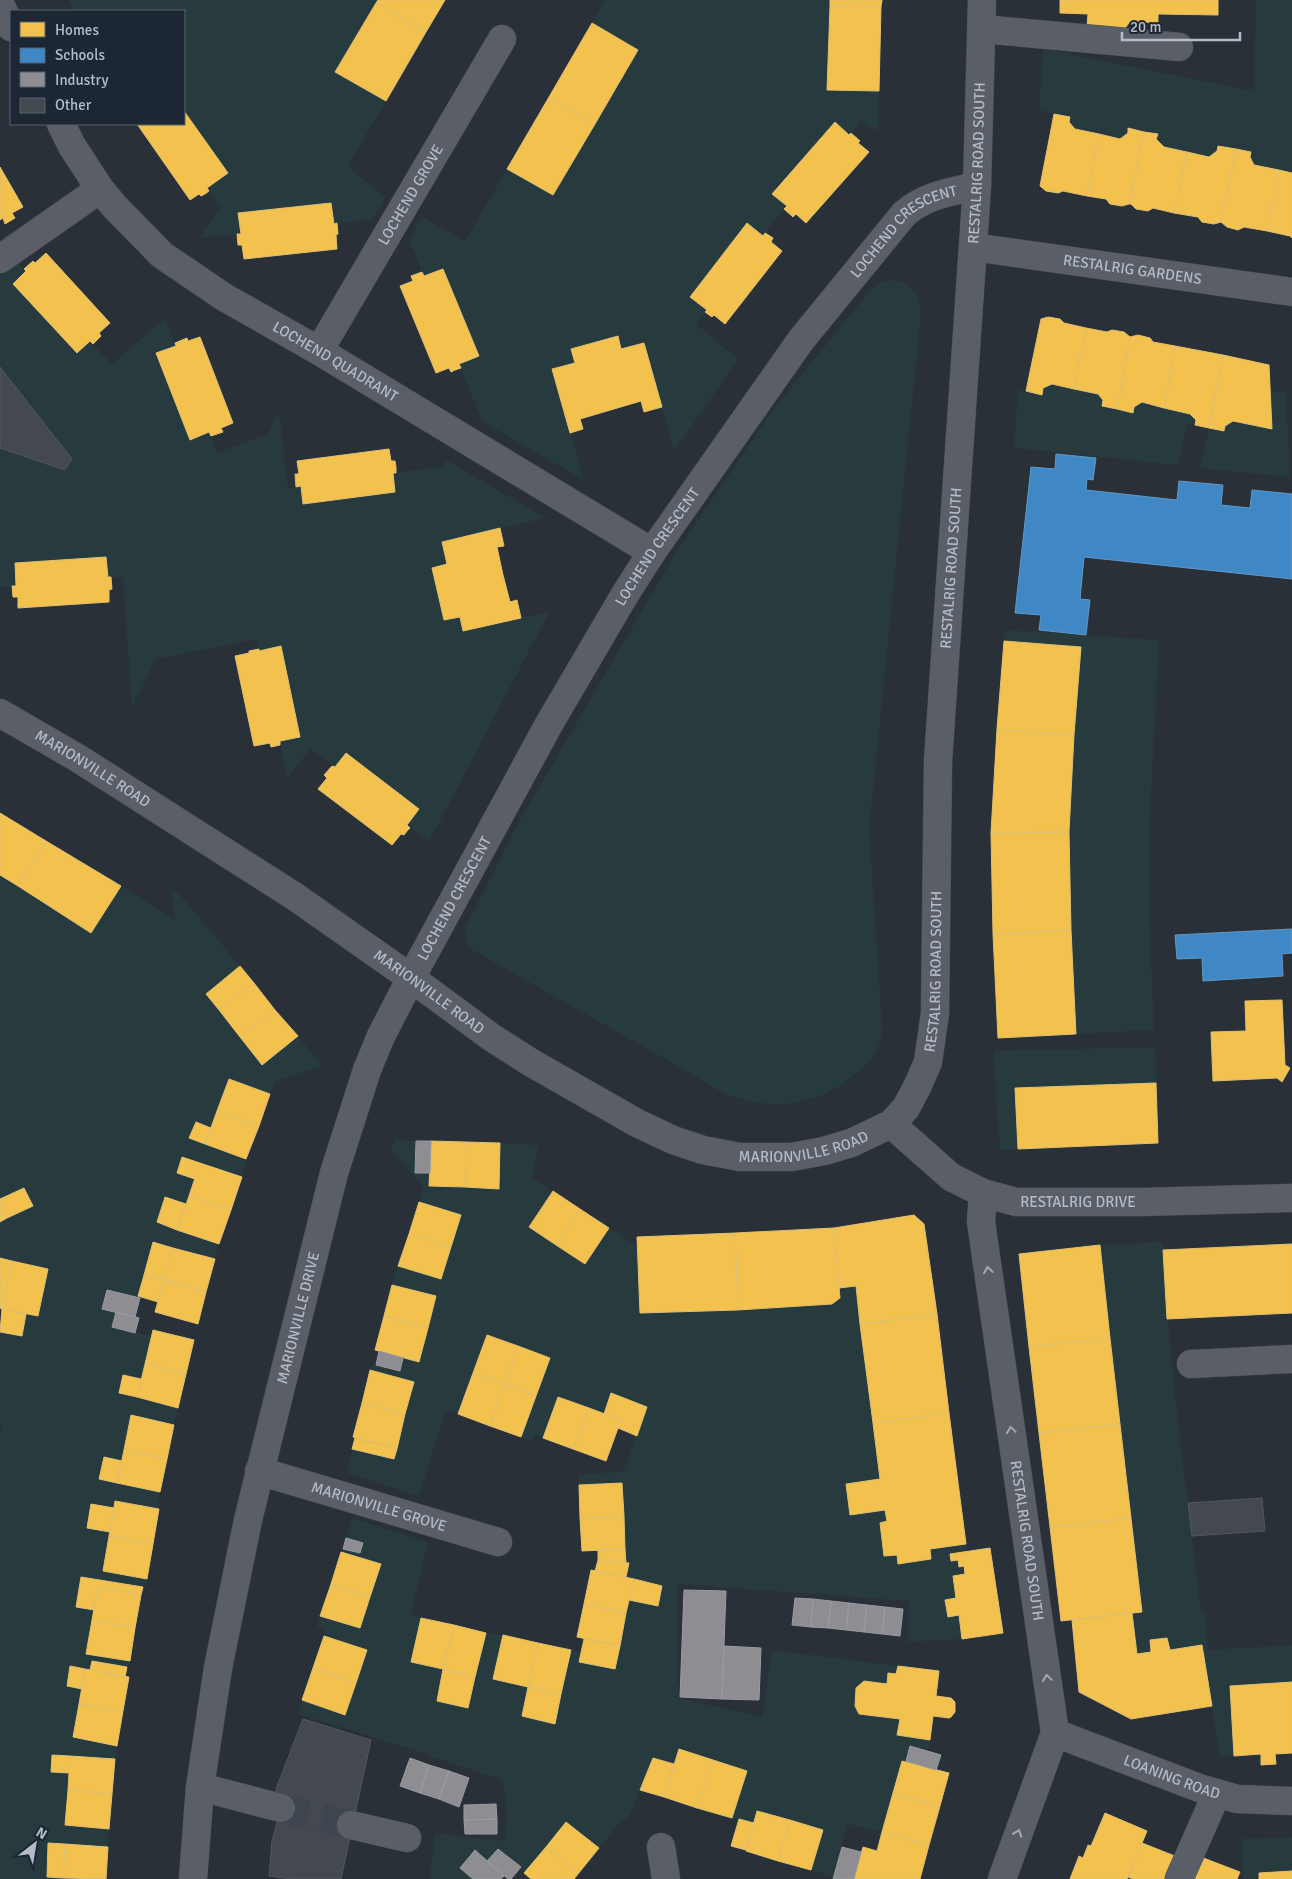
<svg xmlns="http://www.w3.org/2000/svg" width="1292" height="1879" viewBox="0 0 1292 1879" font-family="Signika,sans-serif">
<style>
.green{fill:#273a3e}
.homes{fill:#f2c14e;stroke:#dfc073}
.schools{fill:#3f88c5;stroke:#6298c6}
.industry{fill:#8d8d92;stroke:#999ba2}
.building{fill:#444950;stroke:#52575f}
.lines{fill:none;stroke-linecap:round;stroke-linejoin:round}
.minor-tunnel{stroke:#3f454e;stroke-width:28;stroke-dasharray:28 14;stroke-linecap:butt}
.minor-casing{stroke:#484c53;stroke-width:29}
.minor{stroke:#5a5e66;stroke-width:28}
.oneway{stroke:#a2a9b5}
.labels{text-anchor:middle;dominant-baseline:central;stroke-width:5;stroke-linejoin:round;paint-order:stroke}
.street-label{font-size:15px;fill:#b4bcc9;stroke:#1d2633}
</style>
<rect width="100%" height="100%" fill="#2a3038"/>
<path class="green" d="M69,0h309l-43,72 51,29 -38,65 37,32 -12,21 -39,5 -3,-21 -92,10 2,21 -42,4 22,-31 -14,-19 21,-15 -44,-62v-100h-110z
M605,0h225l-3,89 52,2 -1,40 -17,-10 -12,14 -15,-13 -62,71 15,13 -24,30 -17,-12 -56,72 17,14 -11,14 42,35 -64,93 -30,-109 -23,6 -4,-13 -46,13 4,14 -23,7 32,110 -103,-59v-3l-22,-54 19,-8 -35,-87 -19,7 -15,-36 13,-23 43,24 42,-72 47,26 84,-145 -46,-27z
M1256,0h36v173l-38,-8 -4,-8 1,-5 -32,-6 -2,5 -8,6 -45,-10 -8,-8 1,-5 -28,-5 -1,4 -8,6 -45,-10 -6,-7v-5l-30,-7 4,-61 211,42z
M16,261l10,10 -13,13 64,69 13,-12 22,23 53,-46 11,28 -20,8 34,86 19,-8 8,21 51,-19 11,-22 9,76 13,-2 2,18 92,-12 -2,-19 48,-6 5,-7 100,58 -104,24 5,22 -15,4 12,52 16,-3 3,14 87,-20 -121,231 -22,-17 12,-16 -73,-55 -11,13 -25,-18 -23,29 -7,-37 20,-5 -19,-90 -22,5 -2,-12 -101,20 -24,49 -9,-131h-15l-2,-20 -91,6 1,23 -16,1v-139l65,22 7,-11 -72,-92v-95z
M895,280c20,5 25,16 26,35l-52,514 13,195c0,6 0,13 -2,19 -4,14 -21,28 -32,37 -45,34 -105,31 -149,-2l-225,-127c-7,-6 -9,-13 -9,-23l55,-108 155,-266 95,-140 102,-126 11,-6z
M1052,384l46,10 5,6 -1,6 31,7 1,-6 8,-5 48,12 6,6 -1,5 -8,-1 -9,41 -164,-17 4,-58 23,5 2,-7z
M1270,391l16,1 4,85 -90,-9 9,-40 15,3 1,-5 8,-5 39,8z
M1005,630l154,10 -10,196 1,99 4,95 -78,4c-4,-67 -8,-134 -7,-201 0,-62 7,-124 12,-186l-77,-6z
M0,875l91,57 30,-46 54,33 -4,-30 9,6 60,71 -34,28 56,70 36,-28 24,30 -47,15 -5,13 -41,-15 -18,49 -15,-6 -7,16 57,21 -4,18 -60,-20 -5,16 18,6 -9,25 -21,-7 -8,25 62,22 -4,15 -62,-17 5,61 -51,-13 -5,19 14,3 -3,15 39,9 -11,43 -18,-4 -4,18 59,15 -4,17 -43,-9 -9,45 -18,-4 -5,21 61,14 -2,9 2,1 -1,7 -44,-8 -1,7 -23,-4 -4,24 23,4 37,47 -1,8 -65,-10 -5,30 18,3 -8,44 44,7 -1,6 -37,-6 -2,9 -20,-3 -3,18 15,4 -9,48 44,9 -2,13 -63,-4 -1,17 18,1 -4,52 44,4 -1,18 -60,-4 -1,34 16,2h-63v-443l2,-12 -2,-1v-91l21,4 5,-22 22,-45 -48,-11v-36l33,-16 -9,-18 -24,11z
M1155,1047l5,96 -5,-60 -139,5 2,61h-18l-7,-98z
M395,1139l21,2 -1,31 15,1v13l68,3 2,-46 39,2 -7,32 21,14 -24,36 56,37 24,-36 28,18 3,67 98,-3 102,-12 -1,-10 17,-2 24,193 -34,5 4,31 35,-5 2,11 -7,2 4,33 13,-1 1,9 33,-5 -1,-10 36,-5 2,7 -18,3 1,7 7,-1 1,7 5,-1 1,8 -12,2 3,22 -11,2 3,16 11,-1 3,24 -55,3 2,-41 -232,-17 1,114 84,19 10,-67 126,16 -2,8 -8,-1 -1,11 -23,-3 -8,6 -1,19 4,8 41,5 -2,16 32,5 -1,9 -19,-3 -4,15h-4l-20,71 -35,-8 -13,53 -23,-7 11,-40 -68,-7 -15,-4 -1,2 -6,-3 14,-47 -67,-22 -5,15 -21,-6 -25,61 -4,-1 -25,30 -33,-26 -40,50 -28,-23 -11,12 -12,-10 -2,28h-43l5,-46 69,8 3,-26 -4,-35 -76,-25v-1l-129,-40 4,-14 43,15 21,-65 -42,-14 2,-7 -9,-3 3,-10 60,-52 -38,-12 1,-3 16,4 4,-10 -17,-5 6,-20 76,24 -17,73 10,3 -10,43 32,8 -6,32 31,7 18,-75 17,2 -9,44 34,8 -6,29 33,7 16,-73 10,2 -2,10 36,7 14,-69 29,6 4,-20 -36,-9 3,-14h-3l-4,-80 -43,2v-11l44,-2 24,-65 -36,-14 -7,21 -46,-17 -15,41 -8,-3 -3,6 -11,-4 29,-79 -63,-23 -29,79 -12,-4 -27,86 -72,-23 5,-24 42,10 20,-77 -44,-12 2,-6 28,7 3,-13 16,4 17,-66 -44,-11 6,-19 43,13 20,-63 -42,-14 5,-14 -33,-38z
M1163,1242c6,123 23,245 38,367l1,4h3l3,37 84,-5v37l-62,4 4,70 -14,1 -18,-112 -32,5 -3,-12 -17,2 1,12 -14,2 -5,-41 10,-1 -42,-367z
M1292,1837v34l-33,2v6h-16l-1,-40z"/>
<path class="homes" d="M378,0h67l-19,32 -50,-29z
M830,0h52l-1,7 -51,-1z
M1060,0h158v15l-60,-1v8l-29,1 -7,9 -35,-6 1,-12 -28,-1z
M376,3l50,29 -40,69 -51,-29z
M830,6l51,1 -2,84 -52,-1z
M592,23l46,27 -43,74 -46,-27z
M549,97l46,27 -42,71 -46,-26z
M184,111l44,62 -21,15 2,3 -4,3 -4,2 -2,-2 -9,6 -53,-76h47z
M1054,114l16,3 -1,5 6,7 24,5 -12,62 -24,-5 -5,2 -12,-2 -6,-5z
M835,122l14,13 2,-2 9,8 -2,2 11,9 -63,71 -10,-9 -3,3 -9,-8 3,-3 -15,-12z
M1128,128l16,4 -15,72 -7,2 -12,-2 -4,-5 -19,-3 12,-62 21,5 8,-6z
M1144,132l14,2 -2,5 8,8 23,5 -13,61 -21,-5 -5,3 -12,-2 -5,-5h-2z
M1218,146l18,3 -15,73 -7,2 -12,-2 -4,-5 -24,-4 13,-61 22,5 8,-6z
M1236,149l15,3 -1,5 4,8 25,5 -12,61 -23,-4 -6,3 -11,-3 -6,-5z
M0,167l23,40 -11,6 3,5 -10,6 -2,-6 -3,2z
M1279,170l13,3v65l-2,-2 -23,-5z
M331,203l3,21 3,-1 1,11 -2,1 1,14 -93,10 -2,-14h-4l-1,-11h4l-3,-21z
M747,223l16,13 2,-3 5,3 3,2 -2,4 11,9 -57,73 -11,-9 -2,2 -7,-5 2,-2 -17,-13z
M46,253l64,70 -11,10 2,3 -8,8 -3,-3 -13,12 -64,-69 13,-13 -2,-2 9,-8 2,2z
M443,269l36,87 -20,8 2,4 -6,2 -4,2 -2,-4 -13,5 -36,-87 13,-5 -2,-5 11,-4 2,4z
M1048,317l12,2 4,4 22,5 -12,61 -22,-5 -9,4 -1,7 -16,-4 15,-72z
M1086,328l21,4 5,-2 12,2 6,5 -13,72 -15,-3 1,-6 -5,-6 -24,-5z
M1138,335l12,3 3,4 22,4 -11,62 -22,-6 -8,5 -1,6 -16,-4 13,-72z
M618,336l3,13 23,-6 18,64 -18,5 -3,-11 -61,18 3,10 -13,4 -18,-64 23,-6 -4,-14z
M200,337l33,86 -12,5 2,4 -12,4 -2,-4 -19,8 -34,-87 20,-7 -1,-3 12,-5 1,3z
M1175,346l48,9 -14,73 -14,-3 1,-5 -6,-6 -26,-6z
M1223,355l46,10 3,64 -39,-8 -8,5 -1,5 -15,-3z
M389,449l2,12h4l1,6v6h-3l2,19 -92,12 -2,-18 -5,1 -1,-13h4l-2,-13z
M500,528l4,18 -7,1 6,28 7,27 7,-2 4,18 -58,13 -3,-14 -16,3 -12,-52 15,-4 -5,-22z
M106,557l2,20h3l1,12 -3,1v12l-91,6v-11h-5l-1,-11h4l-1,-23z
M1004,641l77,6 -7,88 -77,-6z
M281,646l19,91 -20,4v4l-9,2 -1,-4 -16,3 -19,-90 14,-3v-2l10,-2v2z
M997,729l77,6 -5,97 -78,1z
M346,753l73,56 -12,16 3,3 -3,3 -3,4 -3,-1 -9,11 -74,-56 9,-11 -3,-3 8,-9 3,1z
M0,813l46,28 -28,45 -18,-11z
M1069,832l2,98 -78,4 -2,-101z
M46,841l75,45 -30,47 -73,-47z
M1071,930l5,104 -78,4 -5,-104z
M240,966l14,17 -35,27 -13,-16z
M254,983l21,27 -35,27 -21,-27z
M1282,1000l3,65 5,3 -8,14 -5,-4 -64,3 -2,-49 35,-1 -1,-30z
M275,1010l23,26 -36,29 -22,-28z
M229,1079l41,15 -11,32 -42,-15z
M1156,1083l2,60 -140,6 -3,-61z
M217,1111l42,15 -13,33 -41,-15z
M196,1122l15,6 -6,16 -16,-6z
M431,1141l35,1 -1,45 -36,-1z
M466,1142l34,1 -1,46 -34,-2z
M182,1157l18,6 -5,16 -18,-6z
M200,1163l42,14 -11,33 -42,-14z
M24,1188l9,18 -26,12 -7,-15v-4z
M553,1191l27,18 -24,36 -27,-18z
M189,1196l42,14 -12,34 -42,-14z
M165,1197l21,7 -9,26 -20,-8z
M419,1202l42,13 -10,32 -42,-13z
M0,1203l7,15 -7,4z
M580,1209l29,19 -24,36 -29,-19z
M914,1215l10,9 13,90 -77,10 -4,-38 -17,2 -5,-60z
M834,1228l6,70 -8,6 -94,6 -3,-77z
M735,1233l3,77 -98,3 -3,-76z
M409,1234l42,13 -10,32 -43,-13z
M153,1242l20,6 -9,32 -20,-5z
M1292,1244v69l-125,6 -4,-69z
M1100,1245l10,93 -81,9 -10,-93z
M173,1248l42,11 -9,33 -42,-12z
M0,1258l12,3 -10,48 -2,-1z
M12,1261l36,8 -10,47 -36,-7z
M144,1275l20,5 -6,22 -20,-6z
M164,1280l42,12 -8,32 -43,-12z
M392,1285l44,11 -8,32 -44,-12z
M2,1309l24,5 -4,22 -22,-4z
M937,1314l12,99 -76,10 -13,-99z
M384,1316l44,12 -9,34 -44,-12z
M153,1330l41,10 -8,34 -41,-10z
M487,1335l31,11 -13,38 -32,-11z
M1110,1338l10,86 -81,9 -10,-86z
M518,1346l32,12 -14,38 -31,-12z
M145,1364l41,10 -8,34 -41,-11z
M370,1370l44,12 -9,32 -43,-11z
M473,1373l32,11 -15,42 -32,-12z
M123,1375l18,4 -4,18 -18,-4z
M505,1384l31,12 -15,41 -31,-11z
M611,1393l36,14 -10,29 -19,-8 3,-8 -17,-6z
M558,1397l31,11 -16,41 -30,-11z
M362,1403l43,11 -8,35 -44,-12z
M589,1408l32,12 -15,41 -33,-12z
M949,1413l17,131 -36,5 1,10 -33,5 -1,-9 -13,1 -4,-33 7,-2 -2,-11 -35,5 -4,-31 34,-5 -7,-56z
M131,1415l43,10 -7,34 -43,-9z
M1120,1424l11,94 -81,9 -11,-94z
M355,1438l42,11 -3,10 -42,-10z
M124,1450l43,9 -7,33 -43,-9z
M104,1457l18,4 -5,22 -18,-4z
M622,1483l2,33 -44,2 -1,-33z
M115,1501l44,8 -6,35 -44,-8z
M91,1504l23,4 -4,24 -23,-4z
M624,1516l1,33 -43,2 -2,-33z
M1131,1518l11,94 -81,9 -11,-94z
M109,1536l44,8 -6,35 -44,-8z
M990,1548l13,85 -41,6 -3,-24 -11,2 -3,-17 11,-2 -3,-22 12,-2 -1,-8 -5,1 -1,-7 -7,1 -1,-7z
M625,1549l1,14 -28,-3v-10z
M341,1552l40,12 -11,33 -39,-13z
M598,1560l31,3 -3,14 -31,-6z
M591,1570l43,9 -8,34 -42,-9z
M81,1577l62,10 -2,8 -43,-8 -4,23 -18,-3z
M634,1579l28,7 -4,20 -29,-6z
M331,1584l39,13 -10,31 -40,-12z
M98,1587l43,8 -6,33 -43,-8z
M584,1604l42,9 -6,33 -43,-9z
M1132,1613l5,41 14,-2 -1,-12 17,-2 3,12 32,-5 10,61 -81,13 -52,-27 -7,-72z
M421,1618l33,7 -11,44 -32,-7z
M92,1620l43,8 -5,33 -44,-7z
M454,1625l32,8 -11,44 -32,-8z
M503,1635l35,8 -10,44 -35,-8z
M324,1636l43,14 -11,33 -43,-15z
M584,1639l36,7 -5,23 -36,-7z
M538,1643l33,7 -10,44 -33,-7z
M92,1661l35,6 -2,10 -35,-7z
M70,1666l15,3 -3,20 -15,-3z
M898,1666l41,5 -3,25 15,2 4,4v10l-4,5 -2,1 -16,-2 -3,24 -33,-5 3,-16 -41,-5 -4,-8 1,-18 8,-7 23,3 1,-11 8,1z
M313,1668l43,15 -11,32 -43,-15z
M85,1669l44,8 -6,34 -44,-7z
M443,1669l32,8 -7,31 -31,-7z
M1292,1682v71l-17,1 1,10 -15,1v-11l-27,2 -4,-70z
M528,1687l33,7 -6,30 -33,-8z
M79,1704l44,7 -6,35 -44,-9z
M679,1749l34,11 -16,48 -33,-11z
M52,1755l18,1 -1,17 -18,-1z
M70,1756l45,3 -3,35 -44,-4z
M653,1758l21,6 -10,33 -24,-7z
M713,1760l34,11 -15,47 -35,-10z
M902,1761l47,12 -9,33 -47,-13z
M68,1790l44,4 -3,35 -44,-4z
M893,1793l47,13 -11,39 -47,-13z
M757,1811l33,9 -12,41 -32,-10z
M1105,1813l42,18 -20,48h-57l9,-23 4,2 5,-13 3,1z
M739,1819l15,4 -8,27 -15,-4z
M790,1820l33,10 -12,40 -33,-9z
M566,1822l33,26 -21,26 -32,-27z
M882,1832l47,13 -9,34h-66l9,-32 14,4z
M48,1843l17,1 -2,34 -16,-1z
M1142,1843l48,19 3,-8 47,18 -3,7h-104l-5,-2z
M65,1844l43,3 -2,32 -43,-1z
M546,1847l32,27 -4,5h-43l-7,-6z
M1292,1871v8h-33v-6z"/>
<path class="schools" d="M1056,454l40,4 -3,22 -6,-1 -1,11 91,10 2,-19 44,4 -2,20 29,3 2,-18 40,4v85l-208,-22 -4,42 10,1 -4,35 -47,-5 2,-15 -26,-2 16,-146 24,2z
M1292,929v24l-10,1 1,22 -80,5 -1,-23 -25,1 -2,-24z"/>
<path class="industry" d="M416,1141h15l-1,32h-15z
M107,1290l33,8 -5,19 -33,-8z
M116,1312l23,6 -4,15 -23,-6z
M379,1351l24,7 -3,13 -24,-6z
M346,1538l17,5 -3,10 -17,-4z
M684,1590l42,1 -4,108 -42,-2z
M795,1598l18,1 -2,28 -19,-2z
M813,1599l18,2 -3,27 -17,-1z
M831,1601l18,2 -3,27 -18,-2z
M849,1603l18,2 -3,27 -18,-2z
M867,1605l18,2 -3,27 -18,-2z
M885,1607l18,2 -3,27 -18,-2z
M724,1646l37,2 -2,52 -37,-1z
M910,1746l31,9 -5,15 -30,-9z
M410,1758l19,7 -9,28 -20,-7z
M429,1765l20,6 -10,28 -19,-6z
M449,1771l20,7 -10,29 -20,-8z
M496,1804l1,15 -33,1v-15z
M497,1819v15h-32l-1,-14z
M842,1847l19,5 -7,27h-21z
M498,1849l23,18 -10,12h-3l-21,-18z
M475,1850l29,26 -3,3h-28l-13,-11z"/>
<path class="building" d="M0,367l72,92 -7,11 -65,-22z
M1262,1498l3,33 -73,5 -4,-33z
M303,1719l68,21 -30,139h-49l-23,-3 3,-35 9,-33 -5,-19z"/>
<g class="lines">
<path class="minor-tunnel" d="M281,1808l70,17"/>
<defs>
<g id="minor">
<path d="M0,4l11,23"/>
<path d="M982,26v3l197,18"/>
<path id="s1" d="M61,124l11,22 28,43 15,18 47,48 62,42 95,54 333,201"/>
<path id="s2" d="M973,247l319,45"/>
<path d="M0,259l100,-70"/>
<path id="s3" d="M319,351l183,-312"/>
<path id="s4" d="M0,713l76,44 218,139 117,82 80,59 39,25 107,61 36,17 30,10 37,7h52l32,-6 27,-8 40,-19 15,-16 12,-23 10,-23 7,-49 3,-252 39,-575 5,-186"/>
<path id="s5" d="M891,1124l60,53 32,16 33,9h126l150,-4"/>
<path id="s6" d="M983,1193l-2,29 74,511 -53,146"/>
<path d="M1191,1364l101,-5"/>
<path id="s7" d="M259,1471l239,71"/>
<path id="s8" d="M1055,1733l147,56 35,10 55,2"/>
<path d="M200,1787l81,21"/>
<path d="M351,1825l56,13"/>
<path d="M661,1847l5,32"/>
<path id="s9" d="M193,1879l7,-92 18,-119 30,-148 86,-347 33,-103 14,-34 30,-58 138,-254 75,-128 28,-44 149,-212 103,-126c22,-19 46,-22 73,-28"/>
<path d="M1179,1879l38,-86"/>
</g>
</defs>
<use href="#minor" class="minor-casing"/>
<use href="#minor" class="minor"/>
</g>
<defs><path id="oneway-chevron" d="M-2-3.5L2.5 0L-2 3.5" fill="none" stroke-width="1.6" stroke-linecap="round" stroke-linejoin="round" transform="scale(1.25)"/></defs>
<g class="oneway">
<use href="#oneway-chevron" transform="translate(988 1270) rotate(-98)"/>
<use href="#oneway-chevron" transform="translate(1011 1430) rotate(-98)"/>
<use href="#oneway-chevron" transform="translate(1047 1678) rotate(-98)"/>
<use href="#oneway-chevron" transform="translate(1018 1833) rotate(-70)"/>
</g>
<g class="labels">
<g class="street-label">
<text stroke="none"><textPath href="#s4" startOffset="1998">RESTALRIG ROAD SOUTH</textPath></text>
<text stroke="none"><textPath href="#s3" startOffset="181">LOCHEND GROVE</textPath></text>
<text stroke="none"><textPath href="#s9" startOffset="1832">LOCHEND CRESCENT</textPath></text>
<text stroke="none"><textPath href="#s2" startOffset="161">RESTALRIG GARDENS</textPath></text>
<text stroke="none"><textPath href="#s1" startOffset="370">LOCHEND QUADRANT</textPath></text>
<text stroke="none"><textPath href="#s9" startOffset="1428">LOCHEND CRESCENT</textPath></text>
<text stroke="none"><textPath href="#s4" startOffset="1592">RESTALRIG ROAD SOUTH</textPath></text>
<text stroke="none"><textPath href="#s4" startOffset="108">MARIONVILLE ROAD</textPath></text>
<text stroke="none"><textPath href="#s9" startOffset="1022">LOCHEND CRESCENT</textPath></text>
<text stroke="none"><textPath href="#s4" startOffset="1188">RESTALRIG ROAD SOUTH</textPath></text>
<text stroke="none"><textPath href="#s4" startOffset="512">MARIONVILLE ROAD</textPath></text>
<text stroke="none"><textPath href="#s4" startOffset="932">MARIONVILLE ROAD</textPath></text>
<text stroke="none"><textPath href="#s5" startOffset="212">RESTALRIG DRIVE</textPath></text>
<text stroke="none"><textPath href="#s9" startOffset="572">MARIONVILLE DRIVE</textPath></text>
<text stroke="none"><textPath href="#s7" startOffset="125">MARIONVILLE GROVE</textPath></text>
<text stroke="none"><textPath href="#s6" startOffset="351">RESTALRIG ROAD SOUTH</textPath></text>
<text stroke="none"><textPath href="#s8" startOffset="125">LOANING ROAD</textPath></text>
</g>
</g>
<rect x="10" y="10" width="175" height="115" fill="#1d2633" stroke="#59626f"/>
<rect x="20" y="22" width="25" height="15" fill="#f2c14e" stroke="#59626f"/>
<text x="55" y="35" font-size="15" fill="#b4bcc9">Homes</text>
<rect x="20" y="48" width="25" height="15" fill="#3f88c5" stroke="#59626f"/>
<text x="55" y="60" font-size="15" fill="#b4bcc9">Schools</text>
<rect x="20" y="72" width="25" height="15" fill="#8d8d92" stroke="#59626f"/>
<text x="55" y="85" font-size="15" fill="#b4bcc9">Industry</text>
<rect x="20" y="98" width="25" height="15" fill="#444950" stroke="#59626f"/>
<text x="55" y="110" font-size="15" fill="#b4bcc9">Other</text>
<g transform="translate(35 1844) rotate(31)" stroke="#1d2633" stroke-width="4" paint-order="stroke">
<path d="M0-4L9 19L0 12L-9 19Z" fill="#b4bcc9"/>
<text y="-8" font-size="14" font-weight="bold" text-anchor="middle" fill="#b4bcc9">N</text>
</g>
<path d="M1122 32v8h118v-8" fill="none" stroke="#b4bcc9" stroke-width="2.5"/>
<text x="1130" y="32" font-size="15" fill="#b4bcc9" stroke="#1d2633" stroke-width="4" paint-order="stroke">20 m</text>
</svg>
